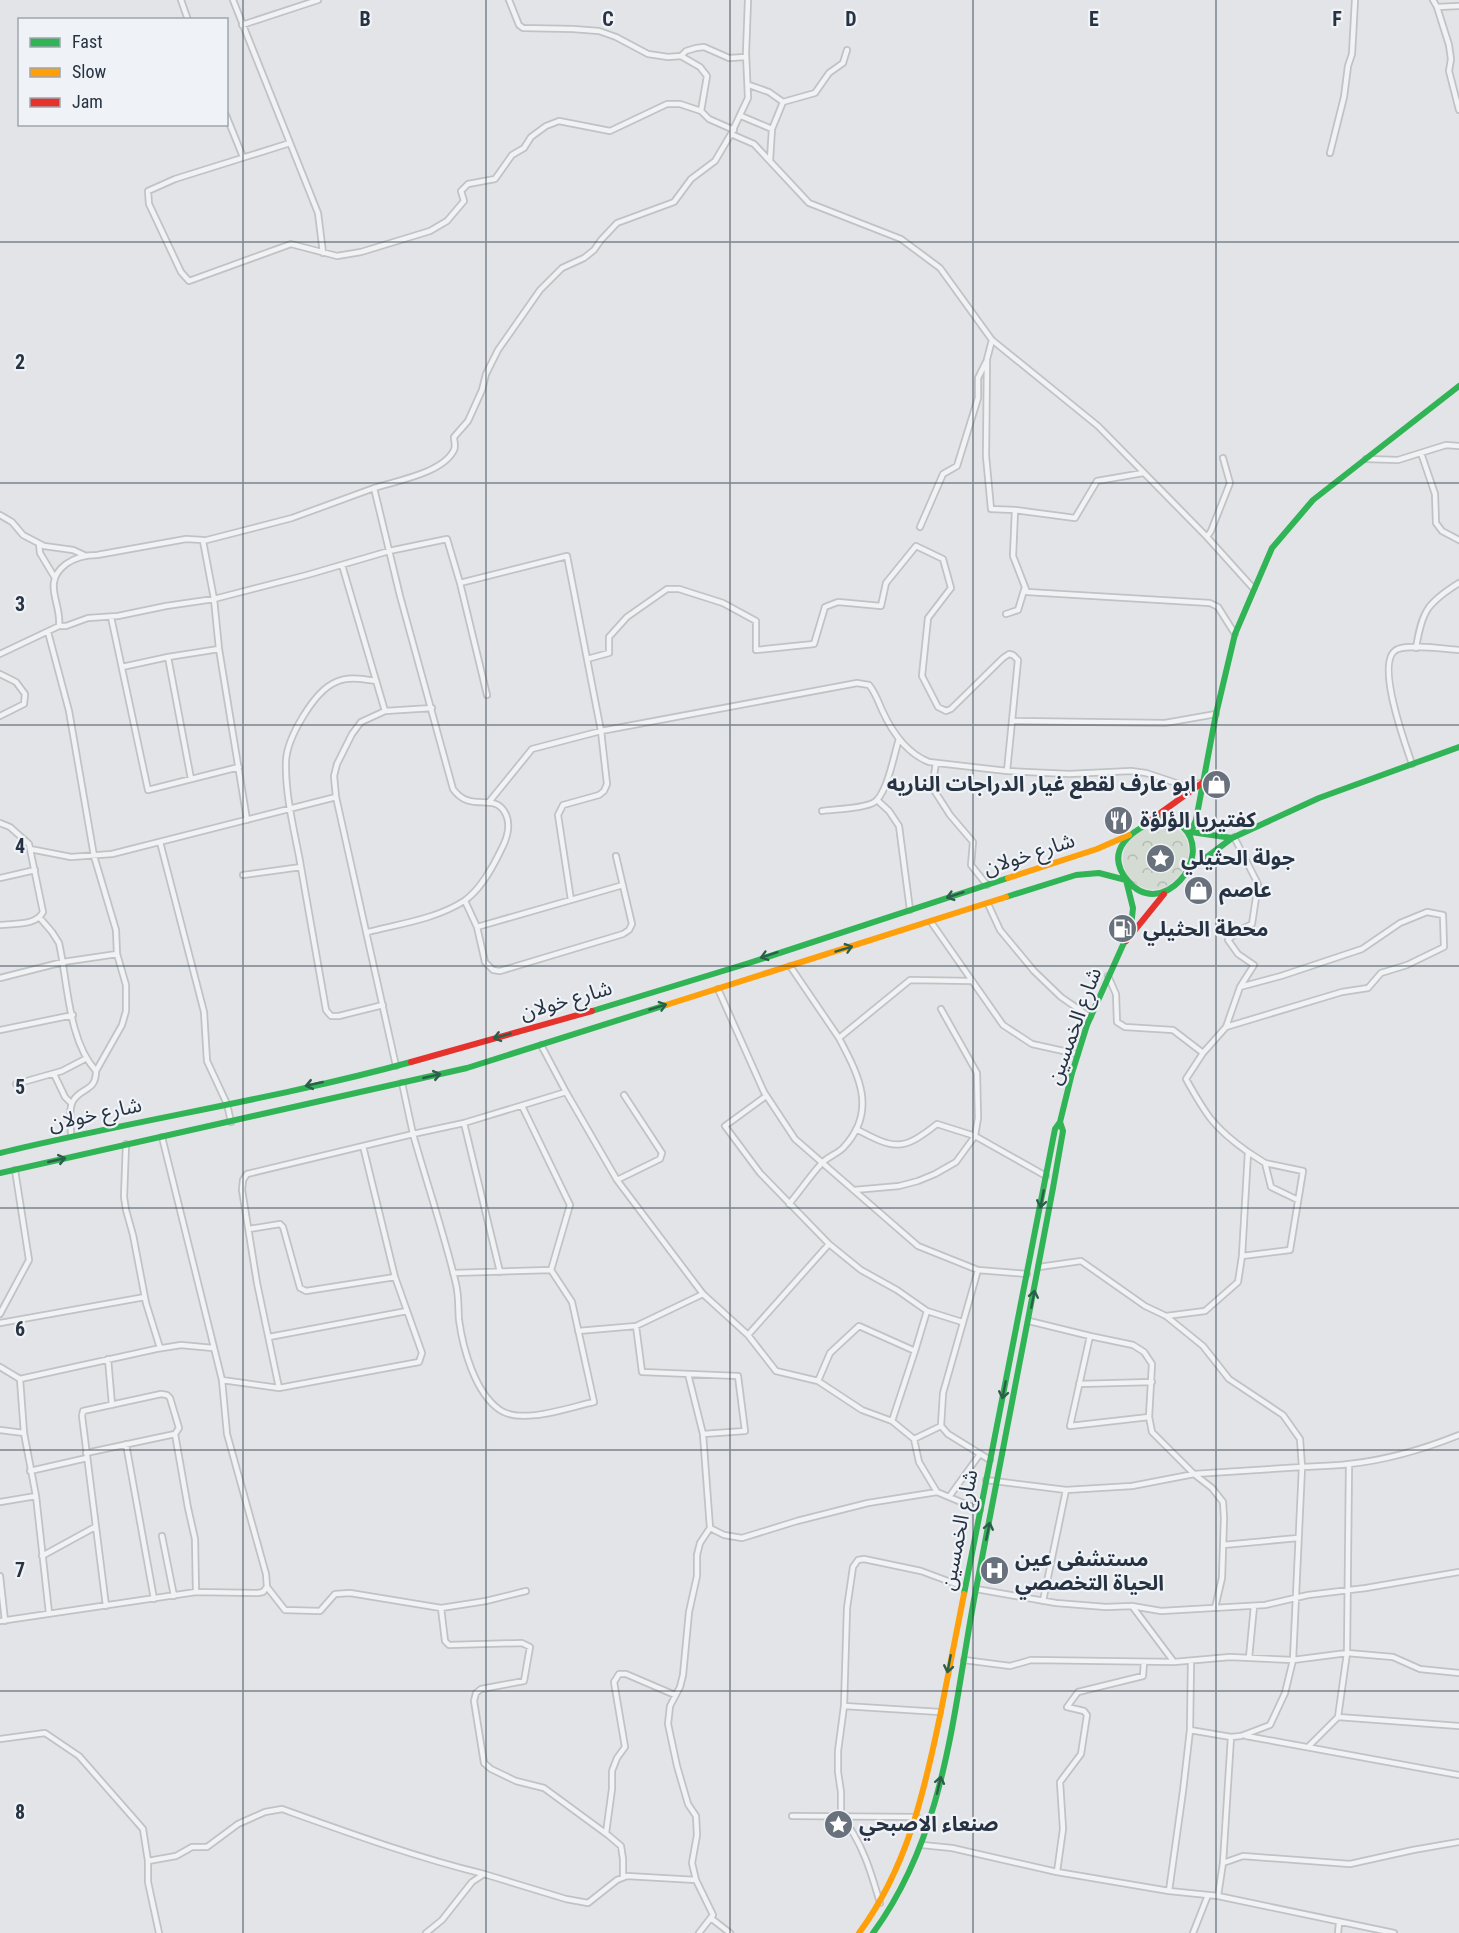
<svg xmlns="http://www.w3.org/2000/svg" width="1459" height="1933" viewBox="0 0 1459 1933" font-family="'Roboto Condensed','Noto Sans Arabic',sans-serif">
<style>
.park{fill:url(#park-crowns)}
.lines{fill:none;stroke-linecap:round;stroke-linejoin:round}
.street-casing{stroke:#c0c2c5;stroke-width:8}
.street{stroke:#f1f2f3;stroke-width:4.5}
.fast{stroke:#30b455;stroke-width:6}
.slow{stroke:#ff9f0a;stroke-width:6}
.jam{stroke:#e5322d;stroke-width:6}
.oneway{stroke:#2a6049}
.grid{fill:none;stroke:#273342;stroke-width:1.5;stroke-opacity:0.55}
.labels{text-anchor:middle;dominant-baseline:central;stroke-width:4.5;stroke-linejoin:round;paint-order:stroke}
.poi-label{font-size:21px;font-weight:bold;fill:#273342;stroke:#eff3f7;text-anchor:start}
.street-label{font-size:21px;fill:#273342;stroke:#eff3f7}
.grid-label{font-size:20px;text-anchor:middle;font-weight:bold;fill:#273342;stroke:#eff3f7;stroke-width:4.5;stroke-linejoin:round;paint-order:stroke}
</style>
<defs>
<pattern id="park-crowns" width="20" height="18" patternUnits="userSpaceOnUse" patternTransform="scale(1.5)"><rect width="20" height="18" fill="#d3dbd2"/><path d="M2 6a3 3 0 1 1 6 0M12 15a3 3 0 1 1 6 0" fill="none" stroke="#b5bcb6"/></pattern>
</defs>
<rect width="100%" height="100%" fill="#e2e4e7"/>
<path class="park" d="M1167,825c47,11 8,83 -29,60 -19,-11 -20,-38 -2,-51 9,-6 20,-8 31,-9z"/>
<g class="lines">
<defs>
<path id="street" d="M181,0l7,20
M233,0l85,213 5,40
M509,0l10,25 4,3 50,1 26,2 17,6 32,17 20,3 13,-1 5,-5 10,-3 8,-1 25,11 17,-1
M748,0l-2,53 2,45 -17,36 23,10 55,59 92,36 39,29 52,72 106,86 109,111 46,51
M1433,0l4,7 12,38 2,14 -2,12 10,39
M1437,7l22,-1
M242,25l76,-25
M681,56l19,11 7,9 -6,35
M749,85l20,7 14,10 32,-9 14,-20 14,-10 4,-13
M226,115l17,42
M741,116l31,13
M290,143l-115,36 -27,12 1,13 32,68 8,9 102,-37 46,12 24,-4 69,-21 17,-10 17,-20 -3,-10 7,-7 27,-5 17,-24 12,-7 7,-11 15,-11 13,-5 51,10 57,-27h13l21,7 8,8 25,11
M1330,153l14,-56 4,-31 4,-12 3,-54
M770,160l2,-31 11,-27
M992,340l-5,19 -1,97 5,53 24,1
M1421,453l14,41 1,29 6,8 17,9
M1366,459l32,1 48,-15 13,1
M1143,473l-46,8 -22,37 -60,-8 -2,46 14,36 183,11 8,4 17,27
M374,488c22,-7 69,-15 80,-38 2,-4 0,-8 0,-13l14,-16 14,-31 4,-16 12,-24 42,-60 22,-22 22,-10 10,-8 7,-10 16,-17 57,-21 17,-23 24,-18 16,-27
M0,515l12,7 11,13 21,11 29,4 11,5
M920,527l23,-53 14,-8 21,-68v-20l8,-16
M1207,537l4,-6 19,-48 -7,-25
M203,540l-17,-1 -89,16c-12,0 -21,2 -31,9 -25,19 -4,39 -7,62h7l22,-8 30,-2 48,-10 48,-7 93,-24 82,-24 58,-12 13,44
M39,544l1,9 15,25
M342,565l43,146
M1006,614l12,-4 7,-23
M111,617l37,173 91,-23
M48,632l21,79 25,145 22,74 1,24 9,31v26l-4,14 -26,46
M1416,648c6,-37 11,-45 43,-65
M0,654l59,-28
M587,659l22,-6v-16l18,-20 40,-28h12l44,14 33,18v29l58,-6 11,-37 13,-5 43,4 5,-23 30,-37 27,13 8,29 -23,30 -6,58 16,31 8,4 5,-2 52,-51 6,-4 4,1 5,5 -6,61
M122,667l46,-10
M0,674l16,8 9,12 -1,10 -24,12
M376,681c-13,-2 -28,-5 -40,1 -22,9 -49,56 -50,79 -1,31 7,65 13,95 9,52 18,103 27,154l5,6h8l44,-11
M487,695l-27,-112 107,-27 34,175 6,53 -3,7 -5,4 -36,10 -5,10 13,85
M936,763l-4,24 18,28 23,27 -2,23 16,20
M1412,764c-6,-18 -39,-106 -14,-115 15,-5 45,0 61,1
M1007,771l5,-50 153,2 51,-9
M191,779l-23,-122 51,-8
M877,800l12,11 10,15 11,84
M489,802l43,-53 69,-18 256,-48 12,2c6,7 9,16 13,25 10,22 24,43 47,52l78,9 62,3 62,-3 15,2 39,13 15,-3
M822,811c14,-2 38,-2 51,-8 14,-7 21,-49 26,-64
M247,820l-28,-171 -5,-50 -11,-58 89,-23 82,-30 26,108 53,193c17,24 40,4 51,22 8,12 3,28 -3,39 -8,17 -22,41 -37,51 -28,18 -65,23 -96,31
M0,823l10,4 19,17 14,68c-7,14 -29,11 -43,13
M1234,837l24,47 -6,40 -14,7 -10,9 10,14 16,11 -14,22
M160,842l44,170 3,49 20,43 4,18
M30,849l41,8 41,-3 224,-57
M243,875l58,-8
M0,878l35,-8
M465,901l12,26 8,35 8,8 7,1 123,-37 6,-4 3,-6 -16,-68
M988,904l12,26 34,41 27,26 29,20
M40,918l12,14 7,11c9,40 9,97 37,128 0,21 -15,16 -23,30 -5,9 -2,24 -2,34
M931,922l72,103 29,19 45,10
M477,927l146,-42
M790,966l49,72 71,-58 62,1
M1108,976l8,18 1,28 8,5 48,3 30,23 -17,26c20,36 28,49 62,73l-6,104 -4,26 -33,29 -39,5
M0,978l63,-16 54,-8
M718,989l46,103 31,47 123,107 60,24 49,4
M0,1030l73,-15
M1203,1053l23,-26 116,-35 26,-4 13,-15 26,-8 37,-18 -1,-32 -16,-3 -27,11 -38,26 -81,27 -41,11 -14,40
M396,1066l-60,-269 -2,-21 3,-12 15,-30 9,-12 24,-11 47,-3
M54,1074l11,23 6,6
M16,1084l46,-13 23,-12
M566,1092l51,88 86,114 -67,32 -58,5
M766,1096l-41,30 35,47 69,71 32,26 36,20 30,21 35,11
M522,1106l48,99 -19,65
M464,1123l102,-31 -25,-47
M856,1129c38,20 46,23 81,-5l38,12 71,40
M126,1144l-2,53 2,13 7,25 13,68 14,45
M1265,1163l6,24 27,13
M617,1180l43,-21 2,-6 -38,-58
M854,1190l45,-4 19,-5 17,-7 21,-12 19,-26 3,-18 -1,-45 -36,-64
M789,1204c11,-13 21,-28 32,-40 6,-7 16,-10 22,-16 35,-37 16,-72 -4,-110
M249,1229l31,-5 3,3 17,61 6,3 89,-14 -32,-131 50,-12 -11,-51
M1242,1256l48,-6 13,-79 -38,-8 -17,-11
M978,1270l-35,123 -2,33 7,8 42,26
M453,1273l98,-3 21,32 22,100c-24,5 -72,23 -94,8 -25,-17 -37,-61 -41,-90 -1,-12 0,-24 -3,-36 -12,-51 -29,-100 -43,-150l51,-11 36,149
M703,1294l45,41 28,36 42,10
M0,1314l29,-54 -14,-90
M1029,1321l61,15 43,9 11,7 8,12 -3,53 3,15 42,42 18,14 11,14 1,16 -2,60 -7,30
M0,1323l145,-26
M636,1326l6,46 96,4 7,55 -42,3 -15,-60
M748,1335l81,-91
M1090,1336l-20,90 79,-9
M269,1337l138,-26
M915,1351l12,-40
M108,1359l4,46
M0,1367l20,12 136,-30 25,-4 32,3
M20,1379l4,54 12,63 13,117
M222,1380l57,8 -22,-105 -15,-93 1,-10 4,-6 116,-28
M1079,1384l73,-2
M279,1388l140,-26 3,-9 -27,-76
M892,1421l23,-70 -56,-25 -29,27 -12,28 44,29 30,11 22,18 5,23 18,30 43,18
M0,1430l24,3
M175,1434l13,74 7,31 1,53
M703,1434l7,94 14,7 18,3 55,-17 71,-18 69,-11
M914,1439l27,-13
M126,1444l28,155
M86,1453l89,-19 4,-6 -9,-30 -3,-3 -6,-1 -78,17 -1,5 24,190
M1349,1465l-2,188 46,4 27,12 39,4
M30,1471l57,-13
M986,1480l80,10 66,-4 62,-12 108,-7 -2,-28 -17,-24 -54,-36 -26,-33 -37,-30 -21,-10 -64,-45 -42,6
M949,1497l31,-43
M0,1502l36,-6
M162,1536l12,60
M1223,1545l75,-7
M42,1556l53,-29
M0,1576l5,45
M267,1587l18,23 35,1 15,-17 15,-1 91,15 45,-7 40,-10
M976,1589l80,14 50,4 26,-1 29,5 104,-6 43,-10 58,-7 93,-16
M1043,1601l23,-111
M1132,1606l42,56 56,-5 63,3 -8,33 -15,32 -29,11 -10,1 -41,-7 -7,61 -14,100 49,5
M441,1608l4,33 4,4 73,-2 8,4 -6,34 -43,8 -5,4 -2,8 10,62 7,6 25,12 28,7 64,47 13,11 2,13v18
M0,1621l196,-29 62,1 5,-1 4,-5 -1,-13 -39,-140 -5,-54 -60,-243
M1249,1658l5,-52
M964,1660l46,6 21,-6 143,2
M844,1706l96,6
M1338,1717l9,-64 -54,7 9,-193c16,-1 32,-1 47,-3 38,-4 75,-15 110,-29
M1190,1730l1,-69
M1246,1736l213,39
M0,1739l45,-6 34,23 64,73 5,32v21l11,51
M1309,1746l29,-29 121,9
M792,1816l125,1
M606,1833l6,-44v-18l5,-13 8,-11 -11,-65 5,-8h7l49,21
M922,1845l30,3 105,24 6,-43 -3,-47 21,-28 6,-39 -3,-4 -17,-4 11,-15 65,-16 1,-14
M148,1861l28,-5 16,-9h15l31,-23 27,-12 17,-3c67,24 133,48 202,65
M1223,1863l8,-126
M1057,1872l112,19
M880,1903c-9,-31 -18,-62 -39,-87v-24l-3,-20v-21l6,-45 3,-98 6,-41 5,-7 6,-1 57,12 43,16
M712,1919l18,14
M426,1933l16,-13 30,-38 12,-8 82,25 22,4 29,-23 10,-4 69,4
M699,1933l14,-18 -17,-35 -4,-17 5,-28 -1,-19 -8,-12 -11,-38 -9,-42 2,-18 10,-19 3,-12 6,-63 8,-36v-21l3,-12 10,-15
M1193,1933l15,-38
M1338,1933l1,-10
M1394,1933l-176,-37 5,-33 20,-7 107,8 63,-14 46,-8"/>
</defs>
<use href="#street" class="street-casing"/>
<use href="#street" class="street"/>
<path class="fast" d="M1162,819c7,2 16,4 21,8 32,31 -22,94 -55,54 -26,-31 5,-53 34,-62z
M1191,832l5,-12 20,-106 19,-80 37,-86 41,-48 146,-114
M1191,832l41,6
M1187,872l45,-34 87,-40 140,-51
M1006,897l70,-22 23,-2 27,7
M592,1011l157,-48 259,-85
M0,1153c136,-33 276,-54 411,-91
M0,1173l467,-105 199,-63
M964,1594l91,-465 5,-7 12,-49 15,-48 44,-98 2,-19 -7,-28
M873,1933c74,-101 80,-224 103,-344 25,-133 52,-267 77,-401l10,-57 -3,-9"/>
<path class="slow" d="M1008,878l89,-29 32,-14
M666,1005l340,-108
M859,1933c48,-65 65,-140 81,-217 8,-41 16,-82 24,-122"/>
<path class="jam" d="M1145,824l57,-41
M1126,941l38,-47
M411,1062l181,-51"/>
</g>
<defs><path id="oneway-shaft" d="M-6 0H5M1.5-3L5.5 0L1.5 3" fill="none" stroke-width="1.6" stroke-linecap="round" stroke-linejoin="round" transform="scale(1.5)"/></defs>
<g class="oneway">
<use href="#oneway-shaft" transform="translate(955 895) rotate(162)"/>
<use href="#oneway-shaft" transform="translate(844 949) rotate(-17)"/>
<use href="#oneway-shaft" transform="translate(769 955) rotate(162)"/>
<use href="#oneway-shaft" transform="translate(658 1007) rotate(-17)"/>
<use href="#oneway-shaft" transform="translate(502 1036) rotate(164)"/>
<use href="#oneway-shaft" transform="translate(432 1076) rotate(-13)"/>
<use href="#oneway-shaft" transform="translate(314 1084) rotate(167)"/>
<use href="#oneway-shaft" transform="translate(57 1160) rotate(-13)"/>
<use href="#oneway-shaft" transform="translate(1042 1199) rotate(101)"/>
<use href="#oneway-shaft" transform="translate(1033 1299) rotate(-79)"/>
<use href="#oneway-shaft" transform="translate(1004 1390) rotate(101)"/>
<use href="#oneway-shaft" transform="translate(988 1531) rotate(-78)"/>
<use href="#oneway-shaft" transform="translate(949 1664) rotate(101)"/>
<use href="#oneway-shaft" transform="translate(939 1785) rotate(-77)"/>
</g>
<path class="grid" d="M243,0v1933M486,0v1933M730,0v1933M973,0v1933M1216,0v1933M0,242h1459M0,483h1459M0,725h1459M0,966h1459M0,1208h1459M0,1450h1459M0,1691h1459"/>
<defs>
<symbol id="shop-disc" viewBox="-11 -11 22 22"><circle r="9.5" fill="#68717c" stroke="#eff3f7"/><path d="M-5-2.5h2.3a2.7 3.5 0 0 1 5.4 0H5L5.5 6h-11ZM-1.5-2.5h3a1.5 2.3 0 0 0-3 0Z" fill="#fff"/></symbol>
<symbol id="restaurant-disc" viewBox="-11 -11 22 22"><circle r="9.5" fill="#68717c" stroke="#eff3f7"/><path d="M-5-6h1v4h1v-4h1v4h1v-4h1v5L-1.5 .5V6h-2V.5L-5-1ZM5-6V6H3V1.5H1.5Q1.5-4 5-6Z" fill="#fff"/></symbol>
<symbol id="sight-disc" viewBox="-11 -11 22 22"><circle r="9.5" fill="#68717c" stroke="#eff3f7"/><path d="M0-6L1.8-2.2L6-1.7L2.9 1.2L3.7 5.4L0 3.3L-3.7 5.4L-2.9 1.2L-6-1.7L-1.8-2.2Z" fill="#fff"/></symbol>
<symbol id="fuel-disc" viewBox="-11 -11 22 22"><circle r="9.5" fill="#68717c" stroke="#eff3f7"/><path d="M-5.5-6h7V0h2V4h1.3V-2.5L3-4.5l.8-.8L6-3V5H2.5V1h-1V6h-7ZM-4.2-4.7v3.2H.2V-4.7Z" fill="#fff"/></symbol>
<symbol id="hospital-disc" viewBox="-11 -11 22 22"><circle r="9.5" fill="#68717c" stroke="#eff3f7"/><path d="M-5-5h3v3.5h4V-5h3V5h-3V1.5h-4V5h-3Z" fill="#fff"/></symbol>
</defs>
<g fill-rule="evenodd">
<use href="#shop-disc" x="1200" y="768" width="33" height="33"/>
<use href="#restaurant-disc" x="1102" y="804" width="33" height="33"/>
<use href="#sight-disc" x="1144" y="842" width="33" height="33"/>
<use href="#shop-disc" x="1182" y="874" width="33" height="33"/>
<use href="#fuel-disc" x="1106" y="912" width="33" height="33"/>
<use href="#hospital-disc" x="978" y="1554" width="33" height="33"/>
<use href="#sight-disc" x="822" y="1808" width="33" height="33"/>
</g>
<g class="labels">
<g class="poi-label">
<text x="1196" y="784" text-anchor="end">ابو عارف لقطع غيار الدراجات الناريه</text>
<text x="1140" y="820">كفتيريا الؤلؤة</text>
<text x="1181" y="858">جولة الحثيلي</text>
<text x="1219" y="890">عاصم</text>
<text x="1143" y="929">محطة الحثيلي</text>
<text x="1015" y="1559">مستشفى عين<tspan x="1015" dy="24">الحياة التخصصي</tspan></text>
<text x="859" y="1824">صنعاء الاصبحي</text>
</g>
<g class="street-label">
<text transform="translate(1029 854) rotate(-18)">شارع خولان</text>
<text transform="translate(566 1000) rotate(-16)">شارع خولان</text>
<text transform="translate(1074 1026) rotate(-70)">شارع الخمسين</text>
<text transform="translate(95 1114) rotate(-12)">شارع خولان</text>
<text transform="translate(959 1530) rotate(-79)">شارع الخمسين</text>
</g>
</g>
<g class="grid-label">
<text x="365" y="26">B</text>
<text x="608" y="26">C</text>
<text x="851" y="26">D</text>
<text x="1094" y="26">E</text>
<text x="1337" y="26">F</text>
<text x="20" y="369">2</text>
<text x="20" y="611">3</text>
<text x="20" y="853">4</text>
<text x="20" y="1094">5</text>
<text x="20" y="1336">6</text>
<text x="20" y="1577">7</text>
<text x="20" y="1819">8</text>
</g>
<rect x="18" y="18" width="210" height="108" fill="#eff3f7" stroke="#9fa6af" stroke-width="1.5"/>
<rect x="30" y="38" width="30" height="9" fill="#30b455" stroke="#9fa6af" stroke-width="1.5"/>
<text x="72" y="48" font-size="18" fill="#273342">Fast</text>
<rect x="30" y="68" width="30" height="9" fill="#ff9f0a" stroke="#9fa6af" stroke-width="1.5"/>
<text x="72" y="78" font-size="18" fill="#273342">Slow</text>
<rect x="30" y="98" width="30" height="9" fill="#e5322d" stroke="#9fa6af" stroke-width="1.5"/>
<text x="72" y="108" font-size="18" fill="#273342">Jam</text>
</svg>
